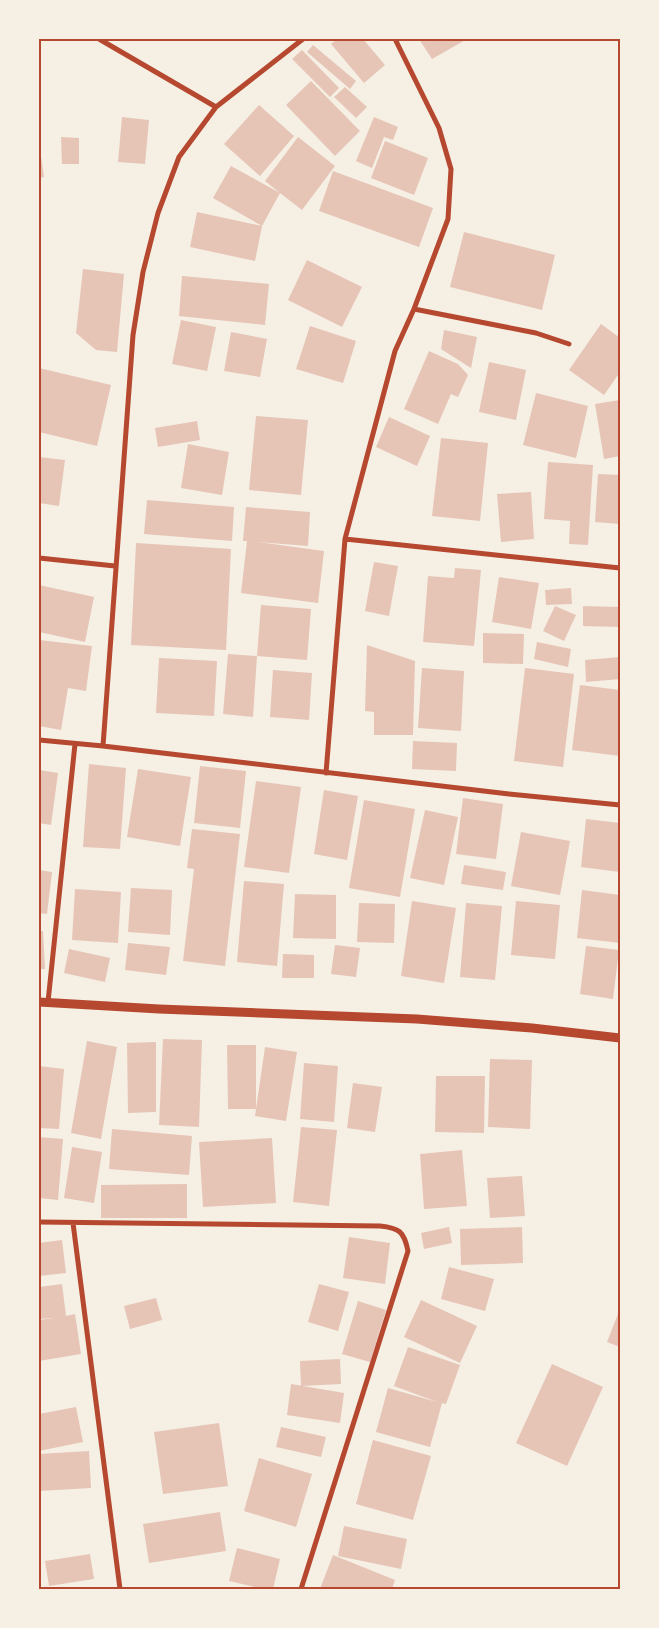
<svg xmlns="http://www.w3.org/2000/svg" width="659" height="1628" viewBox="0 0 659 1628" font-family="'Fira Sans',sans-serif">
<style>
.building{fill:#e6c5b7}
.lines{fill:none;stroke-linecap:round;stroke-linejoin:round}
.minor{stroke:#b5482f;stroke-width:5}
.tertiary{stroke:#b5482f;stroke-width:9}
.neatline{fill:none;stroke:#b5482f;stroke-width:2}
</style>
<rect width="100%" height="100%" fill="#f6efe4"/>
<path class="building" d="M337,39h26l22,26 -21,18 -33,-39z
M419,39h48l-35,20z
M313,45l43,36 -6,8 -43,-37z
M302,50l37,38 -9,9 -38,-38z
M311,81l49,50 -25,25 -49,-51z
M345,87l22,20 -11,11 -22,-21z
M259,105l35,31 -34,40 -36,-32z
M122,117l27,3 -4,44 -27,-2z
M374,117l24,10 -5,13 -9,-3 -12,31 -16,-7z
M61,137l18,1v26h-17z
M298,137l37,29 -33,44 -22,-17 -18,33 -49,-28 18,-32 49,27 -15,-12z
M385,141l43,17 -14,37 -43,-17z
M39,142l5,35 -5,1z
M333,171l100,37 -14,39 -100,-36z
M197,212l65,14 -7,35 -65,-14z
M464,232l91,23 -13,55 -92,-23z
M307,260l55,27 -20,40 -54,-27z
M83,269l41,5 -7,78 -21,-2 -20,-17z
M182,276l87,8 -4,41 -86,-9z
M181,320l35,7 -9,44 -35,-7z
M601,324l19,14v34l-16,23 -35,-25z
M310,326l46,15 -13,42 -47,-14z
M444,330l33,7 -6,31 -30,-19z
M231,332l36,7 -7,38 -36,-6z
M429,351l29,13 10,11 -10,22 -7,-3 -13,30 -34,-15z
M489,362l37,8 -10,50 -37,-8z
M39,368l72,17 -14,61 -58,-14z
M536,393l52,13 -12,52 -53,-13z
M620,400v56l-16,3 -9,-55z
M256,416l52,4 -7,75 -52,-5z
M389,417l41,19 -13,30 -41,-19z
M197,421l3,19 -42,7 -3,-19z
M441,438l47,5 -8,78 -48,-5z
M188,444l41,8 -7,43 -41,-7z
M39,457l26,3 -6,46 -20,-3z
M548,462l45,3 -5,80 -19,-1 1,-23 -26,-2z
M598,474l22,1v49l-25,-2z
M531,492l3,47 -33,3 -4,-48z
M147,500l87,7 -2,34 -88,-7z
M246,507l64,5 -2,34 -50,-4 66,9 -6,52 -77,-10 6,-52h-4z
M136,543l95,6 -5,101 -95,-5z
M374,562l24,4 -9,50 -24,-5z
M455,568l26,2 -7,76 -51,-4 5,-66 26,2z
M499,577l40,6 -8,46 -39,-7z
M39,585l55,12 -9,45 -46,-10z
M571,588l1,16 -26,1 -1,-15z
M261,605l50,4 -4,51 -50,-4z
M555,606l21,9 -12,26 -21,-10z
M583,606l37,1v20l-37,-1z
M483,633l41,1 -1,30 -40,-1z
M39,640l53,6 -6,45 -18,-3 -7,42 -22,-4z
M537,642l34,7 -3,18 -34,-8z
M367,645l48,16 -2,74h-39v-23l-9,-1z
M228,654l29,2 -4,61 -30,-3z
M620,657v22l-34,3 -1,-22z
M159,658l58,3 -3,55 -58,-3z
M422,668l42,3 -3,60 -43,-3z
M525,668l49,6 -11,93 -49,-6z
M273,670l39,3 -3,47 -39,-3z
M580,685l40,5v66l-48,-6z
M413,741l44,2 -1,28 -44,-2z
M89,764l37,4 -6,81 -37,-2z
M200,766l46,5 -6,57 -46,-5z
M138,769l53,8 -11,69 -53,-9z
M39,770l19,3 -7,52 -12,-2z
M256,781l45,6 -12,86 -45,-6z
M324,790l34,6 -11,64 -33,-6z
M463,798l40,6 -7,55 -40,-5z
M364,800l51,9 -15,88 -51,-9z
M425,810l33,7 -14,68 -34,-7z
M586,819l34,4v49l-39,-5z
M192,829l48,5 -15,132 -42,-5 11,-92 -7,-1z
M521,832l49,9 -10,54 -49,-9z
M464,865l42,7 -3,18 -42,-6z
M39,870l13,2 -5,42 -8,-1z
M244,881l40,3 -7,82 -40,-4z
M131,888l41,2 -2,45 -42,-3z
M75,889l46,3 -3,51 -46,-3z
M582,890l38,5v48l-43,-5z
M295,894l41,1v44l-43,-1z
M412,901l44,7 -12,75 -43,-7z
M516,901l44,4 -5,54 -44,-4z
M359,903l36,1 -1,39 -37,-1z
M466,903l36,3 -7,74 -35,-3z
M39,931h4l2,38h-6z
M128,943l42,4 -4,28 -41,-5z
M335,945l25,3 -4,29 -25,-3z
M586,946l33,4 -6,49 -33,-5z
M69,949l41,9 -5,24 -41,-9z
M283,954l31,1v23h-32z
M163,1039l39,1 -3,87 -40,-2z
M87,1041l30,6 -16,92 -30,-6z
M156,1042v70l-28,1 -1,-70z
M227,1045h29v64h-28z
M265,1047l32,5 -11,69 -31,-5z
M490,1059l42,1 -2,69 -42,-2z
M304,1063l34,3 -4,56 -34,-3z
M39,1066l25,3 -5,60 -20,-1z
M436,1076h49l-1,57 -49,-1z
M353,1083l29,4 -7,45 -28,-4z
M301,1127l36,3 -8,76 -36,-4z
M112,1129l80,7 -3,39 -80,-6z
M39,1137l24,2 -5,61 -19,-2z
M272,1138l4,65 -73,4 -4,-65z
M72,1147l30,5 -8,51 -30,-5z
M462,1150l5,56 -43,3 -4,-55z
M522,1176l3,40 -35,2 -3,-40z
M187,1184v34h-86v-33z
M449,1227l3,16 -28,6 -3,-16z
M522,1227l1,36 -62,2 -1,-36z
M349,1237l41,6 -5,41 -42,-6z
M62,1240l4,33 -27,3v-33z
M449,1267l45,12 -9,32 -44,-12z
M62,1284l4,32 9,-2 6,40 -42,7v-41l15,-2 -15,1v-32z
M319,1284l30,8 -11,39 -30,-9z
M156,1298l6,22 -32,9 -6,-23z
M421,1300l56,26 -17,37 -56,-26z
M358,1301l28,9 -16,52 -28,-8z
M620,1309v38l-13,-5z
M408,1347l52,18 -14,39 -4,-1 -12,44 -54,-15 12,-44 49,14 -43,-16z
M340,1359l1,25 -40,2 -1,-25z
M552,1364l51,23 -36,79 -51,-23z
M291,1384l53,9 -4,30 -53,-8z
M76,1407l7,35 -44,9v-37z
M219,1423l9,63 -65,8 -9,-62z
M281,1427l45,10 -5,20 -45,-10z
M373,1440l58,16 -18,64 -57,-16z
M89,1451l2,37 -52,3v-37z
M259,1458l53,16 -16,53 -52,-16z
M220,1512l6,39 -77,12 -6,-39z
M344,1526l63,13 -6,30 -63,-13z
M237,1548l43,11 -7,30h-10l-34,-8z
M90,1554l4,25 -45,7 -4,-25z
M333,1555l62,25 -3,9h-72z"/>
<g class="lines">
<path class="minor" d="M99,39l117,68
M414,309l122,24 33,11
M345,539l275,29
M39,558l76,8
M39,740l64,6 406,48 111,11
M103,746l30,-411 10,-63 15,-59 21,-56 37,-50 87,-68
M326,773l19,-234 50,-188 19,-42 34,-90 3,-50 -12,-41 -44,-89
M48,1002l27,-258
M39,1222l341,4c19,2 24,5 28,25l-107,338
M73,1223l47,366"/>
<path class="tertiary" d="M39,1002l120,7 258,10 115,9 88,10"/>
</g>
<rect width="659" height="1628" fill="none" stroke="#f6efe4" stroke-width="80"/>
<rect x="40" y="40" width="579" height="1548" class="neatline"/>
</svg>
